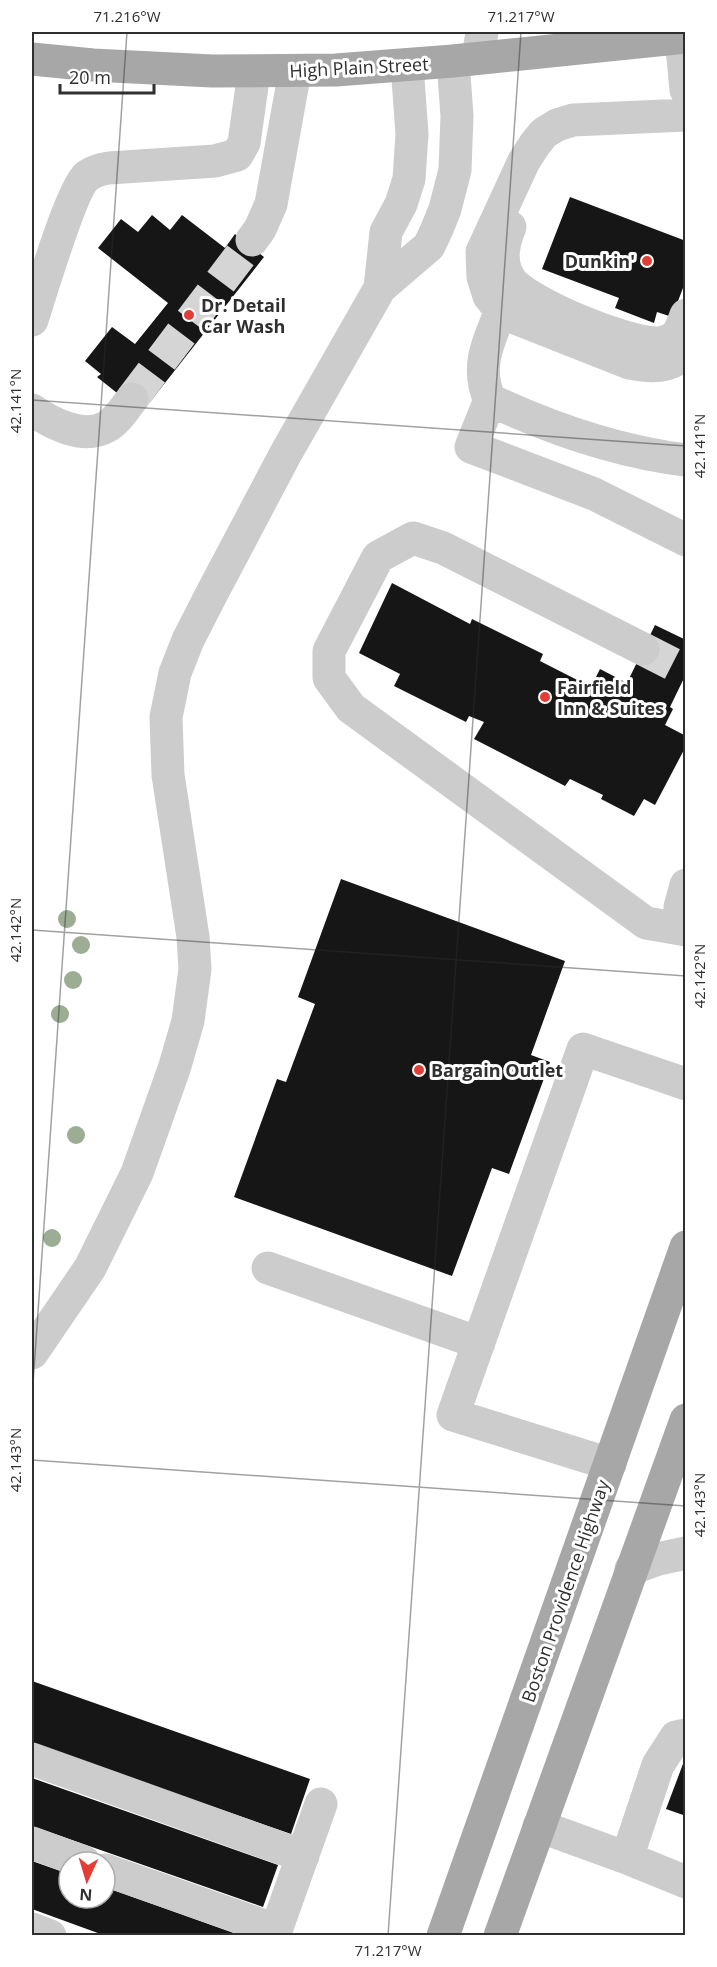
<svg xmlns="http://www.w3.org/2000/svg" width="717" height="1967" viewBox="0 0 717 1967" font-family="'Open Sans',sans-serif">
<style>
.building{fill:#161616}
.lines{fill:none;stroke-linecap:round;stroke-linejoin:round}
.minor-tunnel{stroke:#d5d5d5;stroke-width:33;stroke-dasharray:33 16;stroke-linecap:butt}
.minor{stroke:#ccc;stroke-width:33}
.major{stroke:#a7a7a7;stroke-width:33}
.tree{fill:#9dad94}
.ticks{fill:none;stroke:#2f2f2f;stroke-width:1.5;stroke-opacity:0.45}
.poi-dot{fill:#e23e35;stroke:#fff;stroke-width:2}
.labels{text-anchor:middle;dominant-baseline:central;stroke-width:6;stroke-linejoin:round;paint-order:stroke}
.street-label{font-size:18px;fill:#2f2f2f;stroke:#fff}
.poi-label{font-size:18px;font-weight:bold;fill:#2f2f2f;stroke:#fff;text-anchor:start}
.neatline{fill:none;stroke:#2f2f2f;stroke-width:2}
.ticks-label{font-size:15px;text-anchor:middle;fill:#2f2f2f}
</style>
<rect width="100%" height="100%" fill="#fff"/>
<path class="building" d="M570,197l116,44v39l-14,37 -15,-5 -3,11 -39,-15 4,-10 -77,-29z
M152,215l18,15 12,-15 43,33 10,-14 29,23 -114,145 -5,-4 -28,-5 -20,-16 4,-3 -16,-13 27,-34 23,17 33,-41 -70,-55 23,-29 17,13z
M392,583l78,41 2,-5 71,35 -3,7 51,26 9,-18 27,14 28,-58 31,15v34l-16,33 3,2 -8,16 21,11v10l-31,59 -11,-6 -10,17 -33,-17 2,-4 -33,-16 -5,7 -91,-47 10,-17 -15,-6 -3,6 -72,-36 6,-12 -41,-21z
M341,879l224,82 -34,94 19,7 -41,112 -17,-6 -40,108 -218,-79 43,-118 9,3 29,-78 -17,-7z
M32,1681l278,98 -19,55 -259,-90z
M686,1756v60l-20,-7z
M32,1778l246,87 -15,42 -231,-81z
M32,1861l37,13v24h36v-11l137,49h-136l-74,-27z"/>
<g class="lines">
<path class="minor-tunnel" d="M132,399l120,-159
M643,649l43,22"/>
<path class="minor" d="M681,37l5,53
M478,58l4,-26
M686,115l-113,5 -16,5 -13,8 -9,11 -11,17 -42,91 1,25 6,19 12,15 14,7 114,45c21,4 40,6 57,-11
M510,227c-7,17 -11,35 0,52 14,23 129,71 154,63 15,-4 17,-14 22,-27
M252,240l8,-11 11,-25 24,-133
M380,288l6,-56 15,-28 8,-25 3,-45 -5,-69
M501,311c-13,31 -26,57 -11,89 60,28 129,52 196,60
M32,320c8,-25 40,-132 55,-144 7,-5 15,-7 22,-8l106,-7 22,-6 7,-12 10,-71
M490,400l-19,47 123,47 92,46
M32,410c19,13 51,30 74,17 11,-6 18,-18 26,-28
M643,649l-200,-101 -30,-10 -35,19 -49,94v27l22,30 295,215 40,7
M681,928l-1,-21 6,-22
M268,1268l211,75
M32,1353l58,-85 47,-95 37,-104 14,-48 7,-52 -2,-32 -25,-162 -2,-58 9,-44 13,-33 23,-45 75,-142 94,-165 49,-42 8,-17 8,-20 10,-39 2,-54 -4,-55
M610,1464l-157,-49 130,-366 103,35
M631,1569l27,-10 28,-6
M32,1759l271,97
M539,1826l88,32 31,-93 18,-28 10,-2
M32,1843l52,19
M627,1858l59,24
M105,1870l171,60
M32,1929l18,7
M274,1936l47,-132"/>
<path class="major" d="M32,59l61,6 119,6 124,-1 117,-9 233,-24
M443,1936l243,-689
M500,1936l186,-516"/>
</g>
<g class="tree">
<circle cx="67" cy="919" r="9"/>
<circle cx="81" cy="945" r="9"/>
<circle cx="73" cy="980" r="9"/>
<circle cx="60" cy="1014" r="9"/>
<circle cx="76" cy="1135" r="9"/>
<circle cx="52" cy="1238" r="9"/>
</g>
<path class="ticks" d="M32,400l654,46M32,930l654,46M32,1398l95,-1366M32,1460l654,46M388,1936l133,-1904"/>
<g class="poi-dot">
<circle cx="647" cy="261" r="6"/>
<circle cx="189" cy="315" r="6"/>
<circle cx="545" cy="697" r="6"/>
<circle cx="419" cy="1070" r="6"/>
</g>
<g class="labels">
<g class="street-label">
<text transform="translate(359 67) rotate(-3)">High Plain Street</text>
<text transform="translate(565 1591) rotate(-71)">Boston Providence Highway</text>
</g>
<g class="poi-label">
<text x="635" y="261" text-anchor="end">Dunkin'</text>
<text x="201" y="305">Dr. Detail<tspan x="201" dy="21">Car Wash</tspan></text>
<text x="557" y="687">Fairfield<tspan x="557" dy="21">Inn &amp; Suites</tspan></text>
<text x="431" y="1070">Bargain Outlet</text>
</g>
</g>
<rect width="717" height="1967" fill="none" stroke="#ffffff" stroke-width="66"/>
<g transform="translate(87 1880) rotate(184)"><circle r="28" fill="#ffffff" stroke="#acacac" stroke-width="1.5"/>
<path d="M0-4.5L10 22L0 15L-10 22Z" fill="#e23e35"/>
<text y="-9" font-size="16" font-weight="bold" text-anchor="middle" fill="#2f2f2f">N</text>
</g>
<path d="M60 84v9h94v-9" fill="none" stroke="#2f2f2f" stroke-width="3"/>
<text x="69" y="84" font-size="18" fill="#2f2f2f" stroke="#ffffff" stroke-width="4.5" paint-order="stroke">20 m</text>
<rect x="33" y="33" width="651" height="1901" class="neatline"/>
<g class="ticks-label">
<text x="127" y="22">71.216°W</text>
<text x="521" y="22">71.217°W</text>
<text transform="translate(16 401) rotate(-90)" y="5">42.141°N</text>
<text transform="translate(700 446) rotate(-90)" y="5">42.141°N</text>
<text transform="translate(16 930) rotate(-90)" y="5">42.142°N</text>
<text transform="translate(700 976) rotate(-90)" y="5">42.142°N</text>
<text transform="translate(16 1460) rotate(-90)" y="5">42.143°N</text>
<text transform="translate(700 1505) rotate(-90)" y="5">42.143°N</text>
<text x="388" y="1956">71.217°W</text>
</g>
</svg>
